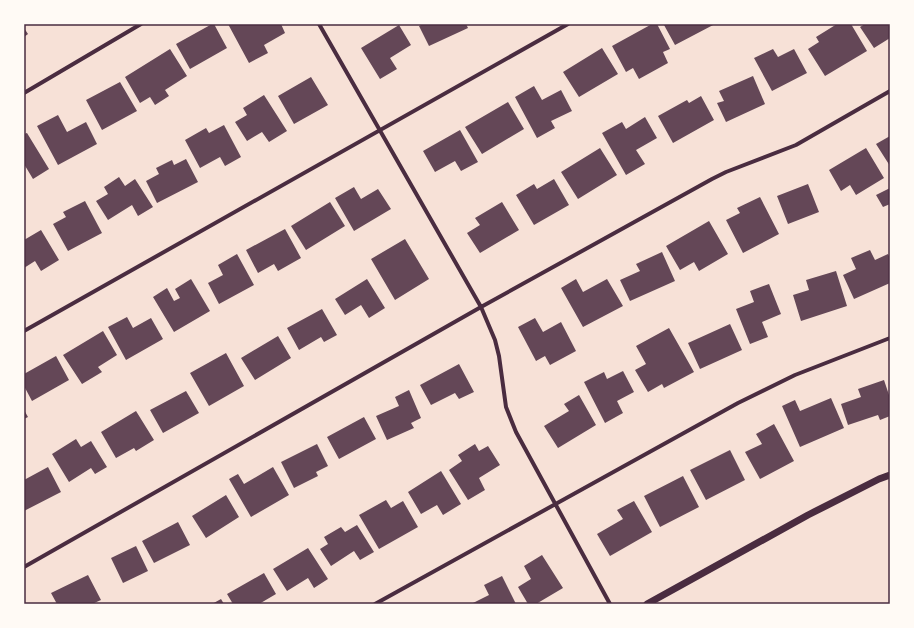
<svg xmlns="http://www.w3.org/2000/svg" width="914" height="628" viewBox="0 0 914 628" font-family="Commissioner,sans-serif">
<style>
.building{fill:#644757}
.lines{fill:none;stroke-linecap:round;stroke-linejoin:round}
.minor{stroke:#4a2c40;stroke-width:4}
.tertiary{stroke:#4a2c40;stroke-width:7}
.neatline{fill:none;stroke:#4a2c40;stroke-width:1.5}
</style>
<rect width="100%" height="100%" fill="#f7e1d7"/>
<path class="building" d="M212,24h2l13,24 -37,21 -14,-25z
M228,24h53l4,9 -21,12 4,8 -19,10z
M423,24h43l2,4 -39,18 -10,-20z
M652,24h5l13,25 -7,3 5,11 -29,16 -6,-11 -7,4 -14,-26z
M666,24h49l-40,21 -11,-20z
M837,24h14l16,27 -42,25 -17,-27 11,-7 -3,-5z
M865,24h25v14l-16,10 -14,-21z
M399,25l12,20 -21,13 7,11 -17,10 -19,-31z
M24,28l4,6 -4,3z
M602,48l16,26 -39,23 -16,-25z
M170,49l17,27 -22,14 4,6 -14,9 -5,-8 -10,6 -15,-26z
M773,49l5,8 16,-8 13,24 -35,18 -18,-33z
M753,76l12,28 -39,18 -9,-19 7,-2 -5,-10z
M311,77l17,28 -34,19 -16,-28z
M120,82l17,29 -35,19 -16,-30z
M534,86l8,14 19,-10 11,21 -21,10 4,7 -18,10 -22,-41z
M264,95l23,36 -18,11 -7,-10 -15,9 -12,-19 12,-7 -4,-7z
M701,96l13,24 -41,23 -15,-27 29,-16 2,3z
M508,102l16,27 -42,25 -17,-27z
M58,115l9,17 19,-10 11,22 -39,21 -21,-39z
M645,117l12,21 -21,12 9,14 -19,11 -24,-42 20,-11 4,7z
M224,125l17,32 -16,9 -5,-9 -20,11 -15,-28 21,-12 3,5z
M460,130l18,32 -17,9 -6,-10 -20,11 -12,-21z
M27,133l22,36 -16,10 -9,-15v-30z
M890,136v30l-14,-22z
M600,148l17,27 -39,24 -17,-27z
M866,148l18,30 -28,17 -6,-10 -9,6 -12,-21z
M186,159l12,23 -41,21 -11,-22 13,-7 -3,-6 16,-8 2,5z
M119,177l6,9 10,-7 18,28 -15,9 -6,-11 -24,15 -12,-19 12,-7 -4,-7z
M554,179l15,26 -35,20 -18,-30 18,-11 3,5z
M808,184l11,28 -31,12 -11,-28z
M354,187l7,12 17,-10 13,20 -37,22 -19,-33z
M890,188v16l-7,3 -7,-12z
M760,197l19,37 -36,19 -17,-33 14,-7 -3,-5z
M85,201l17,32 -34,18 -15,-27 13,-7 -3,-5z
M330,202l15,24 -39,24 -15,-24z
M502,202l17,28 -39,23 -13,-20 13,-8 -5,-7z
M709,221l19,33 -29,17 -5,-9 -14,8 -14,-24z
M285,229l16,29 -23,13 -4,-7 -16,9 -12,-23z
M41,230l18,30 -18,11 -6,-10 -11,7v-28z
M405,239l24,40 -34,21 -24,-41z
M870,250l5,10 13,-6 2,4v25l-36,16 -11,-24 13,-6 -5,-11z
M662,252l13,29 -45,20 -10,-21 20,-9 -4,-7z
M237,254l17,31 -35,19 -11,-21 15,-8 -5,-10z
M836,271l11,35 -46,15 -8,-26 16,-5 -3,-10z
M191,279l19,32 -36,21 -21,-35 14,-9 7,13 6,-3 -5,-9z
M367,279l18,29 -16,10 -8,-13 -16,10 -10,-16z
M576,279l7,13 24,-13 16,27 -40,21 -22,-39z
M769,284l12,30 -19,8 6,15 -18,7 -14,-35 18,-7 -4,-11z
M322,309l15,26 -13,7 -3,-5 -22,13 -12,-22z
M127,317l6,11 18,-10 12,21 -37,21 -18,-33z
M535,318l8,14 18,-10 15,29 -26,14 -5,-9 -9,5 -18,-34z
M730,324l12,26 -42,19 -12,-26z
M669,328l25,44 -30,16 -2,-4 -14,8 -13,-22 11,-6 -10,-18z
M103,331l14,24 -19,12 4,5 -20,12 -19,-29z
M278,336l13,22 -36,22 -14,-22z
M226,353l18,33 -35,20 -19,-33z
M56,356l13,24 -37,21 -8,-15v-12z
M459,364l15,28 -15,7 -4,-6 -24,12 -11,-20z
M623,371l11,21 -17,9 6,12 -18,10 -21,-41 20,-10 3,7z
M884,380l6,18v18l-10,4 -2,-5 -30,10 -7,-21 20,-7 -3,-8z
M409,390l12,28 -10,5 3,5 -27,12 -11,-24 23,-10 -4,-9z
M186,391l13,22 -36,20 -13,-23z
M579,395l17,30 -38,23 -14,-22 25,-15 -5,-7z
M831,398l13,30 -44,19 -18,-41 13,-6 5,11z
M24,410l4,7 -4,2z
M136,411l18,29 -18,11 -2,-3 -18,10 -15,-26z
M364,417l12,22 -37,20 -12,-22z
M774,424l20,37 -34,18 -15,-27 17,-8 -6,-10z
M76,439l5,8 10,-6 16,26 -12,7 -4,-6 -22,14 -17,-28z
M317,444l11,22 -12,6 2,4 -24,12 -13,-26z
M475,444l4,7 9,-5 12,19 -21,13 6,12 -17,10 -19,-30 13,-9 -4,-6z
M730,450l15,30 -39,20 -16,-30z
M48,467l13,25 -37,19v-31z
M273,467l16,28 -38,22 -22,-38 9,-5 6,10z
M441,471l20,33 -18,11 -6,-10 -16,9 -13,-22z
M683,476l16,31 -39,20 -16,-31z
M226,495l13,22 -33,21 -14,-22z
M386,500l5,8 12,-7 15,26 -39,22 -20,-34z
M634,501l18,31 -42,24 -13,-22 26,-15 -6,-9z
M178,522l12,23 -36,18 -12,-22z
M357,525l17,27 -14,8 -6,-9 -23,15 -11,-17 8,-5 -4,-7 17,-10 4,5z
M136,546l12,25 -25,12 -12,-25z
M308,548l20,31 -14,9 -6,-10 -21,13 -14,-22z
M542,555l21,33 -27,16h-8l-10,-17 13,-8 -7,-13z
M264,573l12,21 -17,10h-26l-6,-10z
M88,575l13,25 -9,4h-35l-6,-11z
M502,576l14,28h-45l18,-9 -5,-10z
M221,599l3,5h-12z"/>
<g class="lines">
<path class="minor" d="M319,24l162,283 14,33 4,16 7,51 10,25 94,172
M24,93l117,-69
M24,331l544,-307
M24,567l457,-260 231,-128 14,-7 70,-27 94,-54
M375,604l363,-201 57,-28 95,-37"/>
<path class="tertiary" d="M647,604l161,-89 71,-36 11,-4"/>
</g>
<rect width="914" height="628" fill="none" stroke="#fffaf5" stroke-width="50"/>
<rect x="25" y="25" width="864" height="578" class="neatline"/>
</svg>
